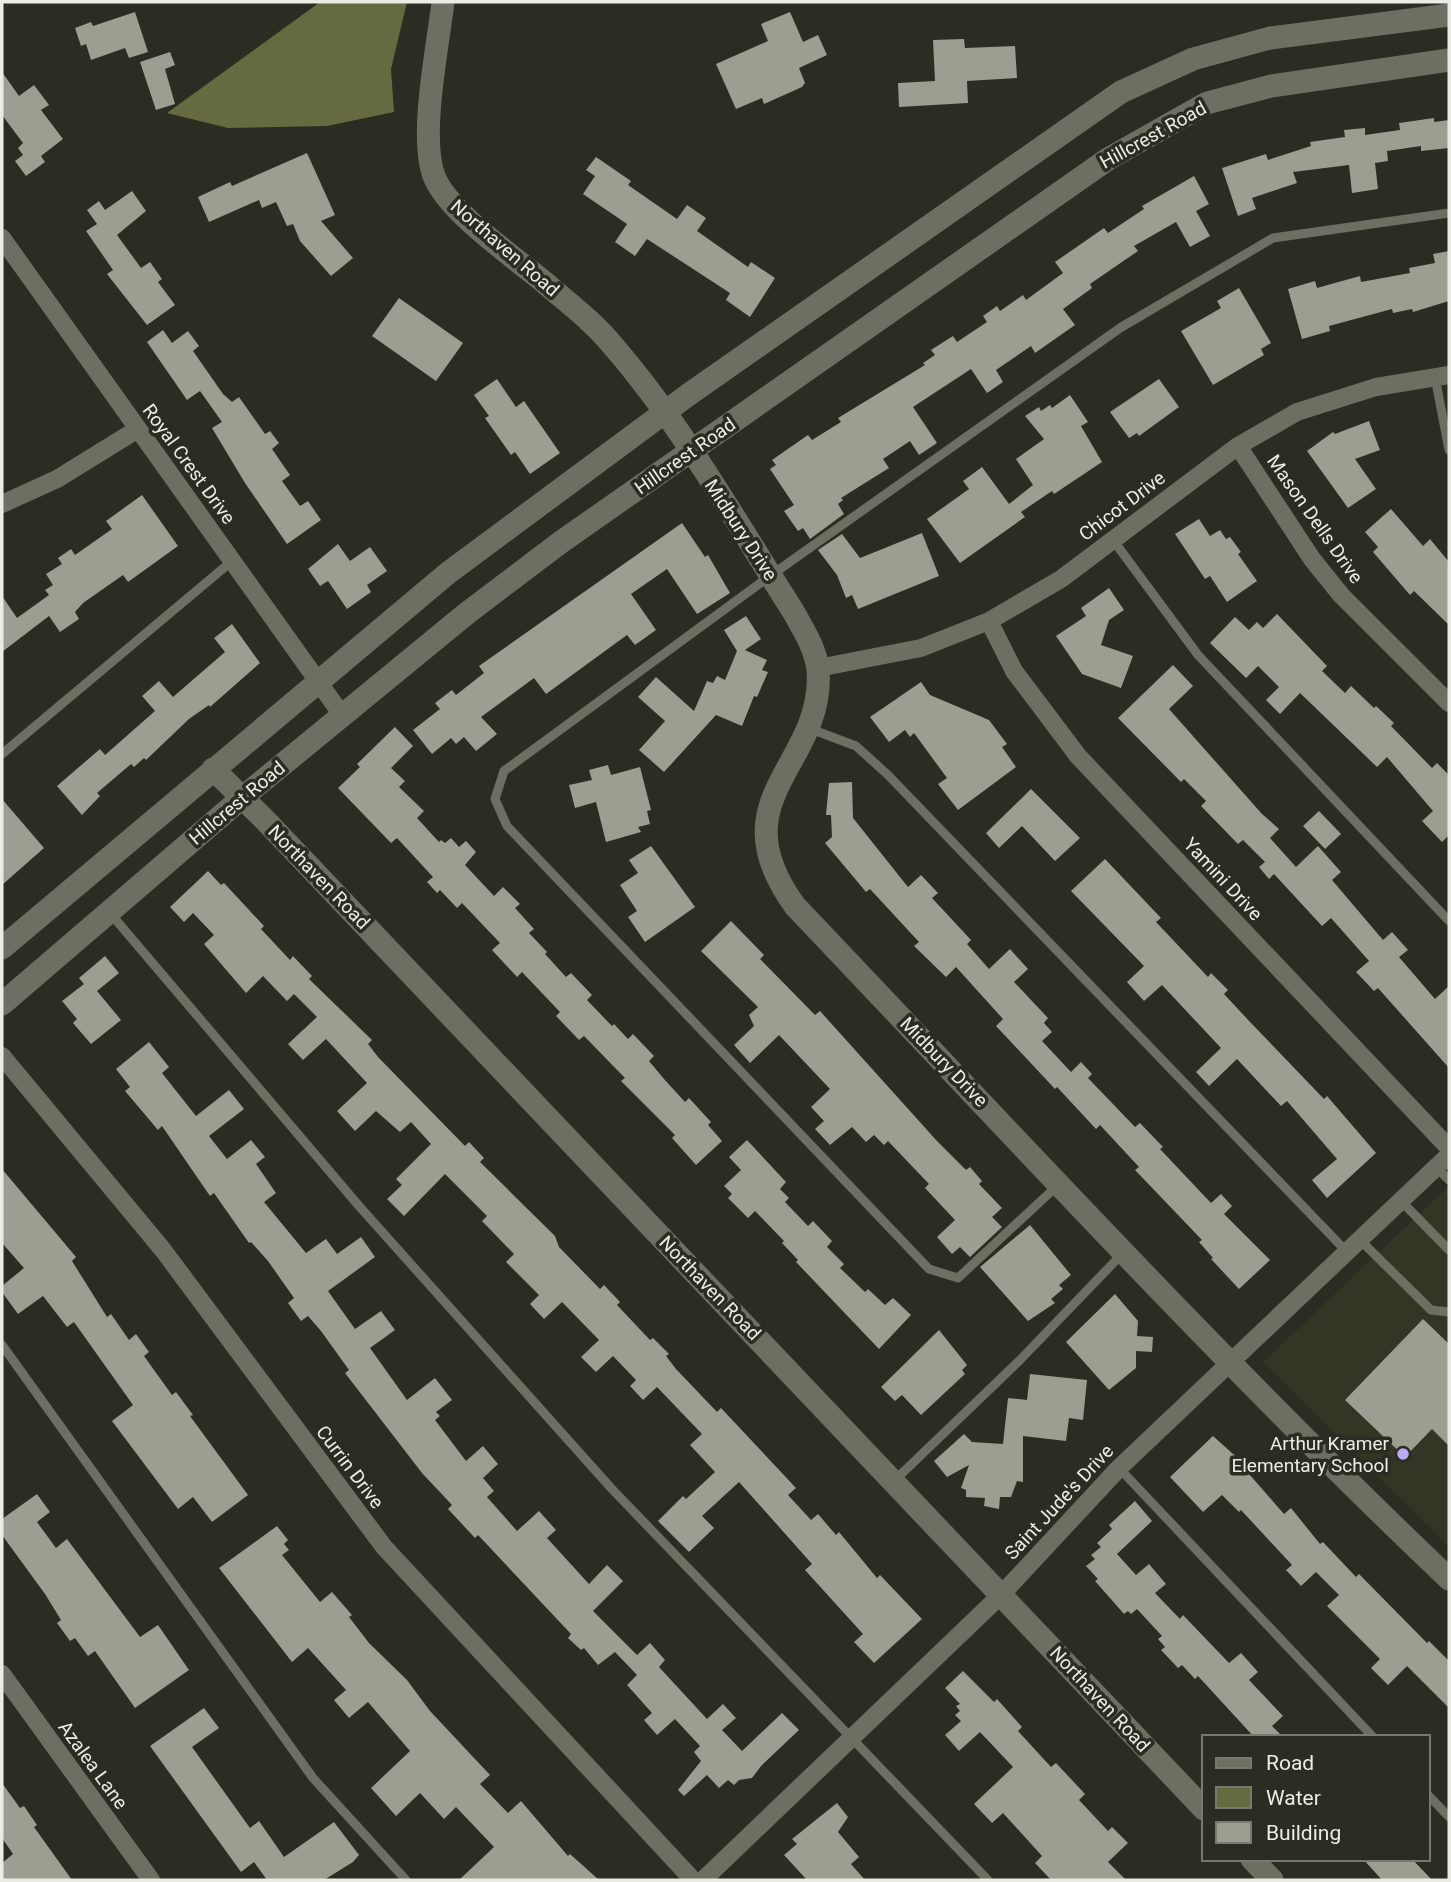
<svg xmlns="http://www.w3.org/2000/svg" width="1451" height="1882" viewBox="0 0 1451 1882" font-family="Roboto,sans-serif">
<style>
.built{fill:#333625}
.water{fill:#656a40}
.building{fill:#9c9e92}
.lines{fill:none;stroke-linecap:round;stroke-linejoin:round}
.lane{stroke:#6d6f63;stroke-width:9}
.street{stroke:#6d6f63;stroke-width:18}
.secondary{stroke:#6d6f63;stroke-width:23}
.poi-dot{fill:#bbaaf6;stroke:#2b2c22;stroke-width:2.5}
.labels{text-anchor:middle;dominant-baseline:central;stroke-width:7;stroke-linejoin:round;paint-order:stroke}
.street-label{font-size:19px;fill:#ebece5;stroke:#2b2c22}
.poi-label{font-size:19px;fill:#ebece5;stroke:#2b2c22;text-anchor:end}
</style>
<rect width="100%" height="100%" fill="#2b2c22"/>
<path class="built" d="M1449,1186v360l-186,-184z"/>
<path class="water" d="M320,2h87l-16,67 3,43 -67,14 -99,2 -61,-15z"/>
<path class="building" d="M135,12l13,40 -19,6 -4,-10 -34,12 -5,-16 -5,2 -6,-18 16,-6 2,4z
M790,12l13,30 15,-7 9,20 -28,13 6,15 -3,4 -38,17 -2,-6 -26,11 -20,-45 52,-23 -7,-17z
M964,39l1,9 50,-2 2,32 -50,3 1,22 -69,4 -1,-24 37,-2 -2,-41z
M170,52l5,13 -10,4 10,35 -19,6 -16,-48z
M2,72l17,24 15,-11 15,20 -8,5 22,29 -22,17 4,6 -19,14 -11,-15 8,-6 -5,-7 5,-5 -21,-28z
M1434,118v4l15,-2v28l-28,3v-5l-34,5 1,10 -13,2 3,26 -26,4 -3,-28 -56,7 4,11 -45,15 4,11 -18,7 -16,-48 44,-14 2,6 43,-14 -1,-4 35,-5 -1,-7 21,-2v7l35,-5 -1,-7z
M307,153l28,62 -14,6 32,37 -22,18 -31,-35 -7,-17 -6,2 -11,-24 -14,6 -3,-8 -50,22 -11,-25 32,-15 2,4z
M596,157l35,24 -3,4 49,34 10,-14 19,13 -9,13 51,36 3,-5 24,16 -25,39 -24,-17 4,-7 -83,-54 -12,17 -20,-14 12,-18 -44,-30 12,-18 -9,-6z
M1194,176l15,28 -13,7 14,25 -20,11 -14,-25 -42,24 4,5 -48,33 2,4 -29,21 12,16 -40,28 -4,-7 -35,24 7,12 -16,11 -16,-24 -58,38 24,36 -18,12 -9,-14 -27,18 6,9 -48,30 2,2 -5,4 6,10 -34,25 -7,-11 -5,3 -14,-20 10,-6 -24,-36 6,-4 -4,-5 36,-25 4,5 29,-18 -3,-4 87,-53 -2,-2 12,-8 -4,-5 22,-14 4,6 30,-20 -4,-6 14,-10 3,5 23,-16 3,5 37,-27 -8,-11 49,-34 4,5 36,-24 -2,-3z
M132,191l14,20 -29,24 24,33 9,-6 12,17 -4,3 17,23 -28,20 -40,-51 6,-4 -27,-39 11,-7 -10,-14 12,-9 6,9z
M1449,251v50l-36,11 -1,-3 -19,4 -1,-4 -63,17 1,5 -28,8 -14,-50 27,-8 2,7 43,-12 1,6 49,-9 -1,-5 26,-5 -2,-9z
M1239,288l32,55 -10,6 3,6 -51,30 -32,-54 40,-23 -4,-7z
M399,298l64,45 -27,38 -64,-45z
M163,330l9,13 16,-12 11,15 -6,5 30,43 9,8 7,-5 26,37 5,-3 9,12 -7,6 18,26 -8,6 18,25 8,-5 13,19 -34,24 -42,-61 -33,-55 10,-6 -22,-31 -13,9 -40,-58z
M497,379l19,28 8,-6 36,52 -30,21 -15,-22 -4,3 -26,-37 4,-2 -15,-21z
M1159,379l20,28 -40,29 -2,-3 -8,5 -19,-26z
M1070,395l18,27 -7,4 21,36 -48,32 -2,-3 -31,21 4,5 -65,46 -33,-44 42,-30 -6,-8 19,-14 27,37 24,-19 -17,-26 28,-20 -19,-23 14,-9 2,4 9,-6 2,3z
M1369,421l11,29 -25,9 21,30 -28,19 -41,-57 26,-19 2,2z
M142,495l36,51 -50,36 -5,-7 -40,28 -8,9 4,7 -19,13 -11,-16 -47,36v-56l15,22 32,-23 -4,-5 8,-5 -7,-11 16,-10 -4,-6 13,-9 4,6 37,-26 -6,-8z
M1391,509l32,37 7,-7 19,23v63l-35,-34 -4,4 -37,-43 5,-5 -13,-15z
M1199,519l11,17 10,-6 6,9 4,-2 11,15 -3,2 19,27 -30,21 -17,-26 -5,3 -30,-45z
M682,523l23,34 3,-2 22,38 -33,21 -30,-45 -36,25 25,36 -21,15 -8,-10 -81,59 -12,-16 -53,39 16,17 -21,17 -12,-14 -8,7 -5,-6 -19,16 -19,-24 27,-21 -5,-6 17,-13 4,5 28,-22 -5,-7z
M922,533l17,43 -81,33 -6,-14 -6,3 -9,-23 -19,-25 24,-16 18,24z
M338,544l12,17 20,-14 17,24 -20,14 4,7 -24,17 -19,-28 -8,5 -12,-17z
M1109,588l15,22 -15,10 -8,25 32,11 -12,32 -39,-14 -26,-38 30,-20 -5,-8z
M1277,614l50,52 -5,5 23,22 6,-7 23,22 2,-2 18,17 -3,3 41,42 5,-5 12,12v60l-7,7 -20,-21 11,-10 -46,-54 -10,10 -77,-74 -20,21 -14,-14 13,-13 -21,-21 -12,12 -36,-35 25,-26 14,13 8,-8 6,6z
M746,616l15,23 -16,11 22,10 -5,10 6,2 -11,25 -3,-1 -12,30 -26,-11 -52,57 -25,-22 26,-29 -27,-24 18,-20 38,34 13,-30 6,2 4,-7 8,4 12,-29 -13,-21z
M232,624l28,39 -50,44 -1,-2 -20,14 -43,41 -2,-2 -10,9 -3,-3 -34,29 3,3 -18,19 -25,-29 43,-37 5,6 50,-44 -13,-15 17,-15 14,16 52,-45 -11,-14z
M1173,665l20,21 -24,23 93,105 17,15 -9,9 26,29 22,-21 23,26 -9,8 51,60 9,-8 16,18 -9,7 36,42 14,-13v82l-71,-80 -4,3 -18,-19 13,-11 -38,-43 -9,8 -48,-52 -5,5 -10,-12 6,-5 -22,-22 -5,4 -37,-38 5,-5 -22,-22 -3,3 -63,-64z
M921,682l9,13 59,25 18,24 -5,3 14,20 -58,43 -20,-26 9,-6 -33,-45 -4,4 -5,-7 -16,12 -19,-25z
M395,727l18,19 -22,22 14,13 -6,6 25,24 -7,7 22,24 2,-2 4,3 6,-5 8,9 7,-6 10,11 -11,13 29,31 9,-9 17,17 -5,4 19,21 -5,4 18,19 -2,2 21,23 5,-4 21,22 -5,5 25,26 2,-2 14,15 5,-5 21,22 -5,5 15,18 21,23 4,-4 22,24 -3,3 14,16 -26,24 -24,-27 3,-3 -54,-54 4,-3 -41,-42 -5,4 -23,-24 4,-4 -38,-40 -5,5 -25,-27 8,-7 -38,-40 -5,5 -17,-18 -3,3 -10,-11 6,-5 -36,-39 -6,5 -53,-55 22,-21 -3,-3z
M608,765l3,10 29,-8 11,43 -4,1 3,13 -12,3 3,5 -35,10 -10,-40 -21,6 -6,-23 23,-5 -3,-10z
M852,782l1,36 55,69 13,-12 17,18 -6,5 39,42 -4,4 22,25 21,-20 18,20 -14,13 34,36 -4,5 8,9 -10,9 29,31 10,-10 11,12 -4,4 47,49 5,-4 23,24 -3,2 51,54 10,-9 11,12 -8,8 46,46 -31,29 -28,-30 2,-1 -14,-16 3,-2 -67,-70 4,-3 -39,-42 -4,4 -39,-42 -2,2 -59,-63 7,-7 -47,-52 -10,10 -32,-31 5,-4 -49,-53 -4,3 -41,-49 7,-6 -1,-22h-5l3,-32z
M1031,789l49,49 -25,23 -33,-35 -23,22 -13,-15z
M2,799l42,49 -42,37z
M1319,811l22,23 -16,15 -22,-23z
M651,846l44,61 -50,35 -17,-25 9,-6 -17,-26 18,-12 -9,-13z
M1105,859l56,59 -5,4 52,55 3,-4 17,17 -4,4 27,29 73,76 3,-3 49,57 -49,45 -15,-18 25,-21 -50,-58 -6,5 -44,-47 -28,27 -13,-14 25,-24 -59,-63 -18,16 -17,-19 17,-16 -73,-75z
M208,871l13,14 3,-2 40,43 -3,3 29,31 3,-4 19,20 -3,3 63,61 -4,4 10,13 87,89 4,-4 15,16 -4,4 75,74 4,11 41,42 4,-4 16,17 -3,3 33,35 3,-2 16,16 -3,2 10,13 41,43 4,-4 75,80 -8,7 23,25 7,-6 18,21 3,-3 38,46 3,-3 42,44 -48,44 -20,-21 9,-8 -58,-64 7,-6 -73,-82 -37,34 12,12 -25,24 -31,-31 25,-25 3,3 29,-27 -25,-27 12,-11 -45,-47 -14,13 -13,-14 6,-6 -23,-24 -17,16 -15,-15 18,-17 -37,-38 -18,17 -14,-15 9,-9 -33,-33 8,-8 -32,-33 5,-5 -42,-42 -41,42 -17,-17 15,-14 -6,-6 35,-35 -20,-22 -11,10 -24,-21 -21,20 -18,-20 30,-28 -41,-44 -23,21 -15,-16 29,-27 -23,-23 -7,7 -24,-25 -17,17 -42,-49 10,-9 -21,-22 -9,9 -14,-15z
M731,921l33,34 -4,4 55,56 5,-4 117,130 29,29 4,-3 12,14 -3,3 23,24 -10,9 10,10 -32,30 -10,-10 -8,7 -15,-17 18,-17 -30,-32 4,-4 -41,-43 -4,4 -10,-10 -8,7 -14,-15 -22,18 -15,-16 9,-8 -13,-14 19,-18 -51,-54 -29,28 -16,-18 20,-19 -5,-11 9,-8 -57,-56z
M105,956l14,17 -22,18 24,29 -30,24 -18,-21 4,-4 -15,-18 22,-17 -5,-6z
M149,1042l20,25 -7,6 34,43 33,-26 15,19 -35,27 18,23 24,-19 14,17 -9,7 20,29 -12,9 42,51 20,-14 11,15 24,-17 14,20 -47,34 27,38 26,-18 14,19 -25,18 37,52 28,-22 17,22 -16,12 4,4 -5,4 31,41 17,-15 15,18 -15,14 11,13 -7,6 30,34 22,-20 17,19 -9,8 42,46 18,-19 16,16 -30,30 44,44 13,-12 15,17 -6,7 48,52 16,-15 13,14 -14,12 20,21 40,-38 17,17 -38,36 -9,12 -13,2 -5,5 -6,-5 -9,8 -12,-13 -23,21 -6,-6 23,-29 -7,-9 6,-6 -25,-27 -18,16 -13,-15 8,-7 -25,-28 10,-10 -22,-23 -17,13 -14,-17 -3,2 -13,-12 3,-4 -93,-99 -3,3 -27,-29 4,-4 -30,-32 -77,-100 4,-3 -28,-39 -13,-15 -7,5 -13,-18 6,-5 -26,-37 -17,-19 -2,1 -35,-50 -4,3 -48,-70 -4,4 -33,-39 5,-4 -14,-18z
M747,1140l39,42 -6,7 9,9 -4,4 23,24 5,-5 19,20 -5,6 17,17 -4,4 25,24 3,-3 17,16 8,-7 18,17 -32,34 -83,-87 2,-2 -16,-17 2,-2 -29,-30 -7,7 -20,-20 4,-4 -8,-8 17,-16 -12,-13z
M2,1169l74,88 -4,4 35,56 4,-3 18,26 7,-6 13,18 -5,4 28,39 4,-3 17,23 -3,1 58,79 -36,27 -19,-25 -15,12 -66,-88 21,-16 -59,-83 -7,5 -24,-31 -25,18 -16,-22v-6l22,-18 -22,-25z
M1030,1225l41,50 -12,10 4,4 -12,10 4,4 -27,18 -48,-54z
M1115,1294l23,27 -1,15 16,1 -1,15 -16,-1v17l-27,22 -43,-48z
M1423,1319l26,25v102l-17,-17 -27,28 -60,-57z
M939,1330l28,35 -5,5 3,4 -44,41 -19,-20 -7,6 -14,-14z
M1030,1374l57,6 -4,40 -14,-2 -3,23 -43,-5v46l-6,-1 -6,16h-11l-1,12 -15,-3 1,-8 -19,-1v-7l-5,-2 8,-23 -22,12 -13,-16 30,-27 8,8 31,2 5,-46 19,2z
M1213,1436l39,35 -3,3 35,40 7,-6 29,36 3,-2 33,35 3,-3 68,69 2,-2 20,20v47l-42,-42 -19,19 -17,-17 9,-9 -53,-53 12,-11 -23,-23 -15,14 -15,-16 6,-5 -51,-55 -2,2 -17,-17 -19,17 -33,-35z
M37,1494l13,18 -13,10 19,26 11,-9 73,98 18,-12 31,45 -54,38 -40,-57 -7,5 -13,-18 -5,3 -13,-18 4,-3 -16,-26 -43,-59v-16z
M1135,1501l17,20 -35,33 19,21 13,-11 17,20 -11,9 25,26 3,-4 46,48 12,-10 17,19 -9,8 34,36 -11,10 11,11h-29l-56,-61 -3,3 -13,-14 -4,3 -17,-18 4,-3 -7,-8 4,-3 -25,-27 -6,5 -3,-3 -4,3 -29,-33 3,-2 -12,-13 9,-7 -4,-4 10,-8 -4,-4 15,-14 -3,-4z
M277,1526l11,14 -4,4 5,6 -7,5 38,47 12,-10 20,23 -3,2 20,26 38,37 23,31 60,64 -10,9 28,29 13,-12 47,55 2,-2 29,26h-140l35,-33 -38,-40 -12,12 -24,-26 -24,23 -25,-28 39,-37 -42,-49 -19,16 -15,-18 12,-10 -38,-42 -16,14 -73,-94z
M963,1671l31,31 3,-3 25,28 -4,4 33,36 5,-4 29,31 -6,6 29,31 4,-4 16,16 -20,19 18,18h-75l-16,-17 7,-7 -39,-43 -11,10 -18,-19 39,-37 -33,-35 -21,19 -14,-16 16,-14 -6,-6 5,-4 -4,-5 4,-2 -15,-16z
M204,1708l15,20 -27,19 58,81 9,-7 25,36 50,-35 25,33 -6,7 -29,18h-57l-13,-18 -13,10 -91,-126z
M2,1783l18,25 4,-2 13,19 -3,2 38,53h-70v-17l11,-9 -11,-16z
M837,1803l11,14 -10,15 21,25 -8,7 14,16h-58l-23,-25 13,-11 -5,-5z
M1363,1859h49l20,21h-50z"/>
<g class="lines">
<path class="lane" d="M1435,377l14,73
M1113,540l85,115 251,266
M808,728l48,18 32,29 459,477
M2,754l230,-193
M110,913l249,293 252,282 377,392
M1436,1167l13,13
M1058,1185l-100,93 -29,-9 -422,-443 -12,-27 9,-28 266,-195 350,-248 153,-90 176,-25
M1401,1201l48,49
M1360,1240l71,70 18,2
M2,1345l311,433 93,102
M1119,1468l254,269
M895,1480l124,-119 104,-108
M1428,1795l21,22"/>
<path class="street" d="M2,238l340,477
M1238,446l74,113 29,36 108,108
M2,504l55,-25 81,-50
M989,621l25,50 64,85 371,392
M818,668l103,-20 68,-27 72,-42 177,-133 59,-34 79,-25 73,-12
M2,1056l161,194 221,297 309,333
M2,1674l149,206
M703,1880l298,-285 118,-127 330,-313"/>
<path class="secondary" d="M443,2c-5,44 -24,134 -9,174 13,35 80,81 110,106 24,21 50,40 70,65 69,80 122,175 179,264 10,18 23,38 25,59 7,96 -102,127 -23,236 216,227 428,458 654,673
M213,769l51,50 940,990
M2,948l446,-375 240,-178 433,-303 72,-33 77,-21 179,-23
M2,1004l241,-207 223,-183 95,-72 547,-383 99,-56 64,-17 178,-26
M1252,1859l20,21"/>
</g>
<circle class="poi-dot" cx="1403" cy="1454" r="7"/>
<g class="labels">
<g class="street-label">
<text transform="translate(1153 135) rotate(-29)">Hillcrest Road</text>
<text transform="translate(505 248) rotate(41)">Northaven Road</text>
<text transform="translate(685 456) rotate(-35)">Hillcrest Road</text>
<text transform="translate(189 464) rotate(54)">Royal Crest Drive</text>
<text transform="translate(1122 506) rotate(-37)">Chicot Drive</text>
<text transform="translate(1315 519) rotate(55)">Mason Dells Drive</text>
<text transform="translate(741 530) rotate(57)">Midbury Drive</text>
<text transform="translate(237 803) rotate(-40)">Hillcrest Road</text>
<text transform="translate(319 877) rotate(46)">Northaven Road</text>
<text transform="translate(1223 879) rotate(47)">Yamini Drive</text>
<text transform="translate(944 1062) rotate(46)">Midbury Drive</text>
<text transform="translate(710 1288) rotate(46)">Northaven Road</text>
<text transform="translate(350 1467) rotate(53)">Currin Drive</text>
<text transform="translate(1059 1502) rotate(-47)">Saint Jude's Drive</text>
<text transform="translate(1100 1699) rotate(47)">Northaven Road</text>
<text transform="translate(93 1765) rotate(54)">Azalea Lane</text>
</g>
<g class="poi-label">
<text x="1389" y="1443">Arthur Kramer<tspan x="1389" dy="22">Elementary School</tspan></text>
</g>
</g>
<rect width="1451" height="1882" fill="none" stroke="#ebece5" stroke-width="7"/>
<rect x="1202" y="1735" width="228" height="126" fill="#2b2c22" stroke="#787970" stroke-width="2"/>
<rect x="1216" y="1758" width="35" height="10" fill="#6d6f63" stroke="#787970" stroke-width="2"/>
<text x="1266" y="1770" font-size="21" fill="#ebece5">Road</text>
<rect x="1216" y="1787" width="35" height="21" fill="#656a40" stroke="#787970" stroke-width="2"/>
<text x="1266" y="1805" font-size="21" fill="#ebece5">Water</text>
<rect x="1216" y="1822" width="35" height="21" fill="#9c9e92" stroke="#787970" stroke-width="2"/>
<text x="1266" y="1840" font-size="21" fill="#ebece5">Building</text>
</svg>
